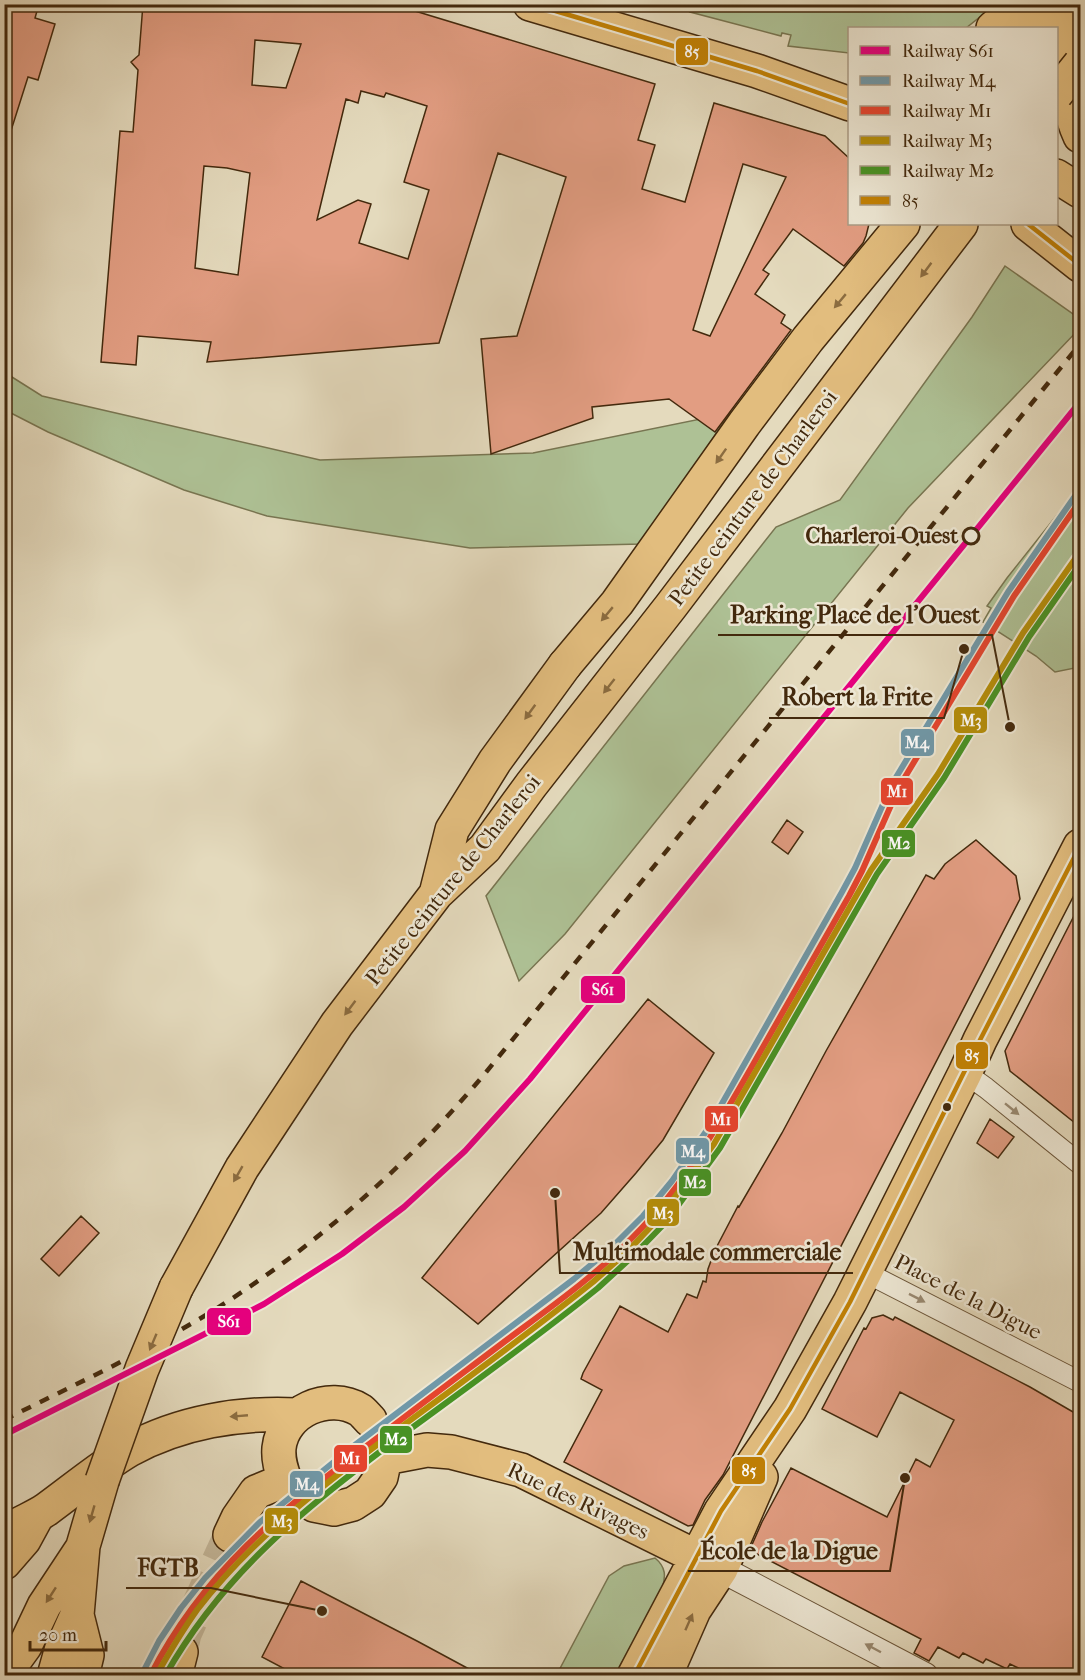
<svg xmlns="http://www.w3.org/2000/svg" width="1085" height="1680" viewBox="0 0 1085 1680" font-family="'IM FELL French Canon',serif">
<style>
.green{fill:#aec195;stroke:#787551;stroke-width:1.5}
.building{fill:#e29d82;stroke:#43290d;stroke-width:1.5;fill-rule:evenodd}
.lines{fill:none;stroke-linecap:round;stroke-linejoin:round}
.primary-tunnel{stroke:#c4b79a;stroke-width:33;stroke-dasharray:33 16;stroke-linecap:butt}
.pedestrian-casing{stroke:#6b5539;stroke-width:22}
.minor-casing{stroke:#6b5539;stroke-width:28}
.primary-casing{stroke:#43290d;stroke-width:36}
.motorway-casing{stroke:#43290d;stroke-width:36}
.pedestrian{stroke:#ede7d4;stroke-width:20}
.minor{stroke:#ede7d4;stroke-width:26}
.primary{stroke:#e2bd7e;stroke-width:33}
.motorway{stroke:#e2bd7e;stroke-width:33}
.rail{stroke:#43290d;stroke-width:4.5;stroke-dasharray:10 10;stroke-linecap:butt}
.motorway-bridge-casing{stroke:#43290d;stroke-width:36;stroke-linecap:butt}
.motorway-bridge{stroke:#e2bd7e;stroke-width:33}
.bus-1-casing{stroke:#ede7d4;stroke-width:9}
.bus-1{stroke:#c18004;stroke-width:4.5}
.rail-1-casing{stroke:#ede7d4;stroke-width:10}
.rail-2-casing{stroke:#ede7d4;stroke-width:10}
.rail-3-casing{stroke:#ede7d4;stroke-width:10}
.rail-4-casing{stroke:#ede7d4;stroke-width:10}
.rail-5-casing{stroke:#ede7d4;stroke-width:10}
.rail-1{stroke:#e5007d;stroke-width:6}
.rail-2{stroke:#7098a8;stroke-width:6}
.rail-3{stroke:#e5442e;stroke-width:6}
.rail-4{stroke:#b48d09;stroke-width:6}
.rail-5{stroke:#489224;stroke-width:6}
.oneway{fill:#8b6c40}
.oneway2{fill:#988870}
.stop-dot{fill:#ede7d4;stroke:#43290d;stroke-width:3}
.bus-dot{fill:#43290d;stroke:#ede7d4;stroke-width:2}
.labels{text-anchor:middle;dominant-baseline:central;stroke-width:5;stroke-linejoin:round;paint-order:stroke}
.street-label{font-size:22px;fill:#43290d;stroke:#ede7d4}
.stop-label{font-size:22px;font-weight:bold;fill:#43290d;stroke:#ede7d4;text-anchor:end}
.leader{fill:none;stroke:#43290d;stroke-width:2}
.callout-dot{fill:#43290d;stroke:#ede7d4;stroke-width:2}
.callout-label{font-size:24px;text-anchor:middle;font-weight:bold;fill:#43290d;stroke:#ede7d4;stroke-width:5;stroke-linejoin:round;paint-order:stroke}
.line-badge{stroke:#ede7d4;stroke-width:2}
.badge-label{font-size:16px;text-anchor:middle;font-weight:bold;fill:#fff}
</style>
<rect width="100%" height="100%" fill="#e4dabd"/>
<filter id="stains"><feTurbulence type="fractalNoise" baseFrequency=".00333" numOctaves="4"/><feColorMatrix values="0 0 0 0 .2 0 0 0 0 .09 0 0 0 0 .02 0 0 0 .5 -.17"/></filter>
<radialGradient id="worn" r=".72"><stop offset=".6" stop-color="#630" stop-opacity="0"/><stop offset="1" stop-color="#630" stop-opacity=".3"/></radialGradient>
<path class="green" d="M697,4l298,1 -29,23h-116l-1,25 -61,-7 3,-11 -9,-2 -1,3 -91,-24z
M1005,266l75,53v9l-172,180 -343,426 -46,47 -33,-85 290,-369 64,-27 132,-183z
M4,372l38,24 278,64 213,-7 197,-40 -88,131 -172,4 -203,-32 -83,-26 -136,-58 -43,-22z
M1080,486v181l-25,5 -19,-16 -53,-34 8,-14 -4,-2 20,-28z
M655,1558c11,9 11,18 7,31l-47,86 -59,1 53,-100 15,-10z"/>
<path class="building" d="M4,4h35l-4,14 20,6 -17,56 -10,-3 -19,60 -5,-1z
M143,4h249l263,80 -17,56 17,5 -13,44 43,13 29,-99 111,33 24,22v66h20l-3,12 -3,7 -19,23 -51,-37 -30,41 6,4 -14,20 30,21 -4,8 10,7 -76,102 -46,-33 -77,8 1,11 -102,36 -10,-115 36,-3 49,-159 -68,-24 -59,190 -232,19 4,-20 -73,-6 -2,29 -35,-3 19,-231 13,1 5,-62 -7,-8 8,-7zM255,40l46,4 -15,44 -34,-3zM361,91l23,6 2,-4 41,13 -23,76 25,8 -21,69 -49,-16 12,-39 -13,-4 -41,20 29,-121 12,4zM743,164l43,13 -76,159 -17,-6zM204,166l23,2 23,5 -12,102 -43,-7z
M787,820l16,12 -15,22 -16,-12z
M976,840l40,36 4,23 -297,576 -18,25 -12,25 -5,1 -124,-64 38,-72 -21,-11 2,-6 37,-67 48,26 19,-38 10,4 6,-17 3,1 2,-13 7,-19 23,-44 1,1 43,-74 44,-82 100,-176 8,4 11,-15z
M1080,904v223l-70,-56 -5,-20z
M648,999l66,54 -51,87 -27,33 -35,40 -123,111 -56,-46z
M990,1119l24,18 -16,21 -21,-15z
M81,1216l18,17 -40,43 -18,-17z
M883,1315l10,5 2,-3 135,70 50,29v256l-11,4h-22l-13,-7 -3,5 -21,-10 -3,5 -21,-10 -3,4 -20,-10 -4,5 -21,-11 -9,14 -15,-8 7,-14 -168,-87 -2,-5 11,-25 29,-54 96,49 29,-58 14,8 24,-47 -54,-28 -23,45 -55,-28 42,-81 2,1 6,-11z
M301,1581l116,60 65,35h-184l-36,-19z"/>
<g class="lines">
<path class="primary-tunnel" d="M370,1420l12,19 2,14
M287,1483l10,12 17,10
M181,1652l4,-18 45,-99"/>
<defs>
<path id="pedestrian" d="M965,1073l21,15 94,76
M865,1272l215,110"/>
<path id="minor" d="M721,1569l204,107"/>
<path id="primary" d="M530,4l227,67 93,33
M1072,4c-3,16 -7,32 -7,48 0,27 4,60 15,84
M993,28l12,-10 9,-14
M1032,28l24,-24
M1056,176l24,15
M1028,224l52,41
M565,665l52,-62 127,-179 64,-85 95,-115
M314,1505l20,4 19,-5 17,-11 11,-16 4,-19 42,-8 24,2 70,18 200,99
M4,1534c13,-11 29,-15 43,-25 26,-19 55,-43 82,-59 51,-28 111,-38 168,-35
M230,1535l8,-17 18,-26 29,-12c-4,-11 -7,-20 -6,-32 4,-37 50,-57 81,-38 3,2 7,7 10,10
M175,1676l6,-24
M634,1676l87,-165 69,-102 60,-107 115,-229 15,-33 100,-194
M665,1676l29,-66 27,-41 40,-92"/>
<path id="motorway" d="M436,894l16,-64 43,-69 70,-96
M176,1288l66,-120 95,-144 99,-130 49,-46 46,-63 140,-179 290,-382
M4,1563l20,-23 13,-24
M77,1615l10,40 -5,21
M4,1675l21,-29 19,-40 37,-56
M54,1676l7,-25 16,-36 6,-69 19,-65"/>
</defs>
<use href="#pedestrian" class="pedestrian-casing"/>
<use href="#minor" class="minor-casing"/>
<use href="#primary" class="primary-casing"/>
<use href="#motorway" class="motorway-casing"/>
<use href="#pedestrian" class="pedestrian"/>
<use href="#minor" class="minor"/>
<use href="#primary" class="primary"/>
<use href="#motorway" class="motorway"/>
<path class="rail" d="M4,1420c68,-34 137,-66 202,-105 103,-63 204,-151 281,-244l593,-727"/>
<defs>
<path id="motorway-bridge" d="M1056,94l24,-30
M102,1481l40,-112 34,-81"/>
</defs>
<use href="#motorway-bridge" class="motorway-bridge-casing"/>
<use href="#motorway-bridge" class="motorway-bridge"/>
<defs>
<path id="bus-1" d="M532,4l225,67 93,33
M1028,224l52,41
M634,1676l87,-165 69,-102 60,-107 130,-262 100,-194"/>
</defs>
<use href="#bus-1" class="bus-1-casing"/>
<use href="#bus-1" class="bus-1"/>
<defs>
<path id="rail-1" d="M4,1435l260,-131 78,-50 62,-47 61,-56 65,-72 550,-677"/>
<path id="rail-2" d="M141,1676l18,-35 22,-33 24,-30 55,-56 91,-74 223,-169 36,-30 33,-33 29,-35 35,-51 135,-238 13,-24 37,-84 116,-192 72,-103"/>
<path id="rail-3" d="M150,1676c54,-105 130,-165 222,-234 45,-35 91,-69 136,-103 43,-32 87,-63 124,-101 54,-54 90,-119 127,-184 30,-53 60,-106 90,-158l13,-25 37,-84 115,-191 66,-95"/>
<path id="rail-4" d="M156,1676c13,-23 26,-45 41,-66 53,-69 123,-123 192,-174 69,-51 138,-101 204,-154l35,-31 32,-34 54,-73 157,-274 67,-96 85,-141 57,-81"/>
<path id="rail-5" d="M165,1676c60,-106 142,-169 237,-241 66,-48 133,-96 196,-147l35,-32 33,-34 54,-74 157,-274 67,-96 85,-141 51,-73"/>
</defs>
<use href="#rail-1" class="rail-1-casing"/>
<use href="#rail-2" class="rail-2-casing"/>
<use href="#rail-3" class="rail-3-casing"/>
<use href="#rail-4" class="rail-4-casing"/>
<use href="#rail-5" class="rail-5-casing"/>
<use href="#rail-1" class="rail-1"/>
<use href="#rail-2" class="rail-2"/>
<use href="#rail-3" class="rail-3"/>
<use href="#rail-4" class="rail-4"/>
<use href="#rail-5" class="rail-5"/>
</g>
<defs><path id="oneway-solid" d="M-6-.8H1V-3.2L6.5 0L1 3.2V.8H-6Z" transform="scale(1.5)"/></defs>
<g class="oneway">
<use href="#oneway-solid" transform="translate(926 270) rotate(127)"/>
<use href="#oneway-solid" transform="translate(840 301) rotate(130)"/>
<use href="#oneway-solid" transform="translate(721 456) rotate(125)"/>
<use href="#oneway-solid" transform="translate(607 614) rotate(130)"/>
<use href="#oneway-solid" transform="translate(609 686) rotate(128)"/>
<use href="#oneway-solid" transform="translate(530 712) rotate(126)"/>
<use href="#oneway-solid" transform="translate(350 1008) rotate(127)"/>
<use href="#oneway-solid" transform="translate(238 1174) rotate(120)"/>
<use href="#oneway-solid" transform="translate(153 1342) rotate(113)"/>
<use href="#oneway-solid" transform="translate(239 1416) rotate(175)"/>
<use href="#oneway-solid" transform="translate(92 1514) rotate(106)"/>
<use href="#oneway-solid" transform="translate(51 1595) rotate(123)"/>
<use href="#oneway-solid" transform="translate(689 1622) rotate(-66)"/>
</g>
<g class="oneway2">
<use href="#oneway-solid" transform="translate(1012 1109) rotate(39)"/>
<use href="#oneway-solid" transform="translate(917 1298) rotate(27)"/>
<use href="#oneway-solid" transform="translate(873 1648) rotate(-152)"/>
</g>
<circle class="stop-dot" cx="971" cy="536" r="8"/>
<circle class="bus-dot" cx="947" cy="1107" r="5"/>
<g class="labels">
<g class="street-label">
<text transform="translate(753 498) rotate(-53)">Petite ceinture de Charleroi</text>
<text transform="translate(453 880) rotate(-51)">Petite ceinture de Charleroi</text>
<text transform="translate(968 1297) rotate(27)">Place de la Digue</text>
<text transform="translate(578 1501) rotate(25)">Rue des Rivages</text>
</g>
<g class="stop-label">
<text x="958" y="536">Charleroi-Ouest</text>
</g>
</g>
<path class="leader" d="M1010 727L992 635H718M964 649L944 718H769M555 1193L560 1273H853M905 1478L890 1571H688M322 1611L211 1588H126"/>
<g class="callout-dot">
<circle cx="1010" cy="727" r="6"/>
<circle cx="964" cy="649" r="6"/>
<circle cx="555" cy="1193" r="6"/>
<circle cx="905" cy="1478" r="6"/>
<circle cx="322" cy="1611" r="6"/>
</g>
<g class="callout-label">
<text x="855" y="623">Parking Place de l'Ouest</text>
<text x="857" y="705">Robert la Frite</text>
<text x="707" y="1260">Multimodale commerciale</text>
<text x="789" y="1559">École de la Digue</text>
<text x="168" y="1576">FGTB</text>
</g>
<g class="line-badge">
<rect x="675" y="37" width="34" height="29" rx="6" fill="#c18004"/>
<rect x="953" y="706" width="35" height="28" rx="6" fill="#b48d09"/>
<rect x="900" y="728" width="35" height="29" rx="6" fill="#7098a8"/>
<rect x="880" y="777" width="34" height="29" rx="6" fill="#e5442e"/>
<rect x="881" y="829" width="35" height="29" rx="6" fill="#489224"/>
<rect x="580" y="975" width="46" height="29" rx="6" fill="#e5007d"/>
<rect x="955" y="1041" width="34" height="29" rx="6" fill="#c18004"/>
<rect x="704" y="1105" width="35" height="28" rx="6" fill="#e5442e"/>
<rect x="675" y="1137" width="35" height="28" rx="6" fill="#7098a8"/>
<rect x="678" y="1168" width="34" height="29" rx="6" fill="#489224"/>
<rect x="646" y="1198" width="34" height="29" rx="6" fill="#b48d09"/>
<rect x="206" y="1307" width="46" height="29" rx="6" fill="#e5007d"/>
<rect x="379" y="1425" width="34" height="29" rx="6" fill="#489224"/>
<rect x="333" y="1444" width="35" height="29" rx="6" fill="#e5442e"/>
<rect x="731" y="1456" width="35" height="29" rx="6" fill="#c18004"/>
<rect x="289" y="1470" width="35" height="28" rx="6" fill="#7098a8"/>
<rect x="264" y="1507" width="35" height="28" rx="6" fill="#b48d09"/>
</g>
<g class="badge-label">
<text x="692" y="57">85</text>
<text x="971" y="726">M3</text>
<text x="917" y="748">M4</text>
<text x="897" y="797">M1</text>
<text x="899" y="849">M2</text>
<text x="603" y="995">S61</text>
<text x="972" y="1061">85</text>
<text x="721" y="1125">M1</text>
<text x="693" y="1157">M4</text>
<text x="695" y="1188">M2</text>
<text x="663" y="1219">M3</text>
<text x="229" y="1327">S61</text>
<text x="396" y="1445">M2</text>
<text x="350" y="1464">M1</text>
<text x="749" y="1476">85</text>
<text x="307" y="1490">M4</text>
<text x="282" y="1527">M3</text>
</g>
<rect width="1085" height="1680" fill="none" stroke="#e4dabd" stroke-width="24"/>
<rect x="6" y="6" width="1073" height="1668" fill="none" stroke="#43290d" stroke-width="3"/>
<rect x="12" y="12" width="1061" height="1656" fill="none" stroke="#43290d" stroke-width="1.5"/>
<rect x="848" y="27" width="210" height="198" fill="#ede7d4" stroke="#a99b84" stroke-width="1.5"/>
<rect x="860" y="46" width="30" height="9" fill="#e5007d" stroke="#a99b84" stroke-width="1.5"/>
<text x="902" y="57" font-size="18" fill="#43290d">Railway S61</text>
<rect x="860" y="76" width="30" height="9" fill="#7098a8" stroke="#a99b84" stroke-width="1.5"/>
<text x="902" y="87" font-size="18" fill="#43290d">Railway M4</text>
<rect x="860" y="106" width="30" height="9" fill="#e5442e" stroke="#a99b84" stroke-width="1.5"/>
<text x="902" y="117" font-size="18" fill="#43290d">Railway M1</text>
<rect x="860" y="136" width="30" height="9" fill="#b48d09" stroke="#a99b84" stroke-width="1.5"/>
<text x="902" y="147" font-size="18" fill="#43290d">Railway M3</text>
<rect x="860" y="166" width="30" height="9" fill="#489224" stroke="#a99b84" stroke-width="1.5"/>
<text x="902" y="177" font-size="18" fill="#43290d">Railway M2</text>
<rect x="860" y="196" width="30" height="9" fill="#c18004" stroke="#a99b84" stroke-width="1.5"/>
<text x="902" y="207" font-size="18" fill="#43290d">85</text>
<path d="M30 1641v9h76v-9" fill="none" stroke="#43290d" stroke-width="3"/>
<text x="39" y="1641" font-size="18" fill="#43290d" stroke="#ede7d4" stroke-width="4.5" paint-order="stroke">20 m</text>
<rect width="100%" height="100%" filter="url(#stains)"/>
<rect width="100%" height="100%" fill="url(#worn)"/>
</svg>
